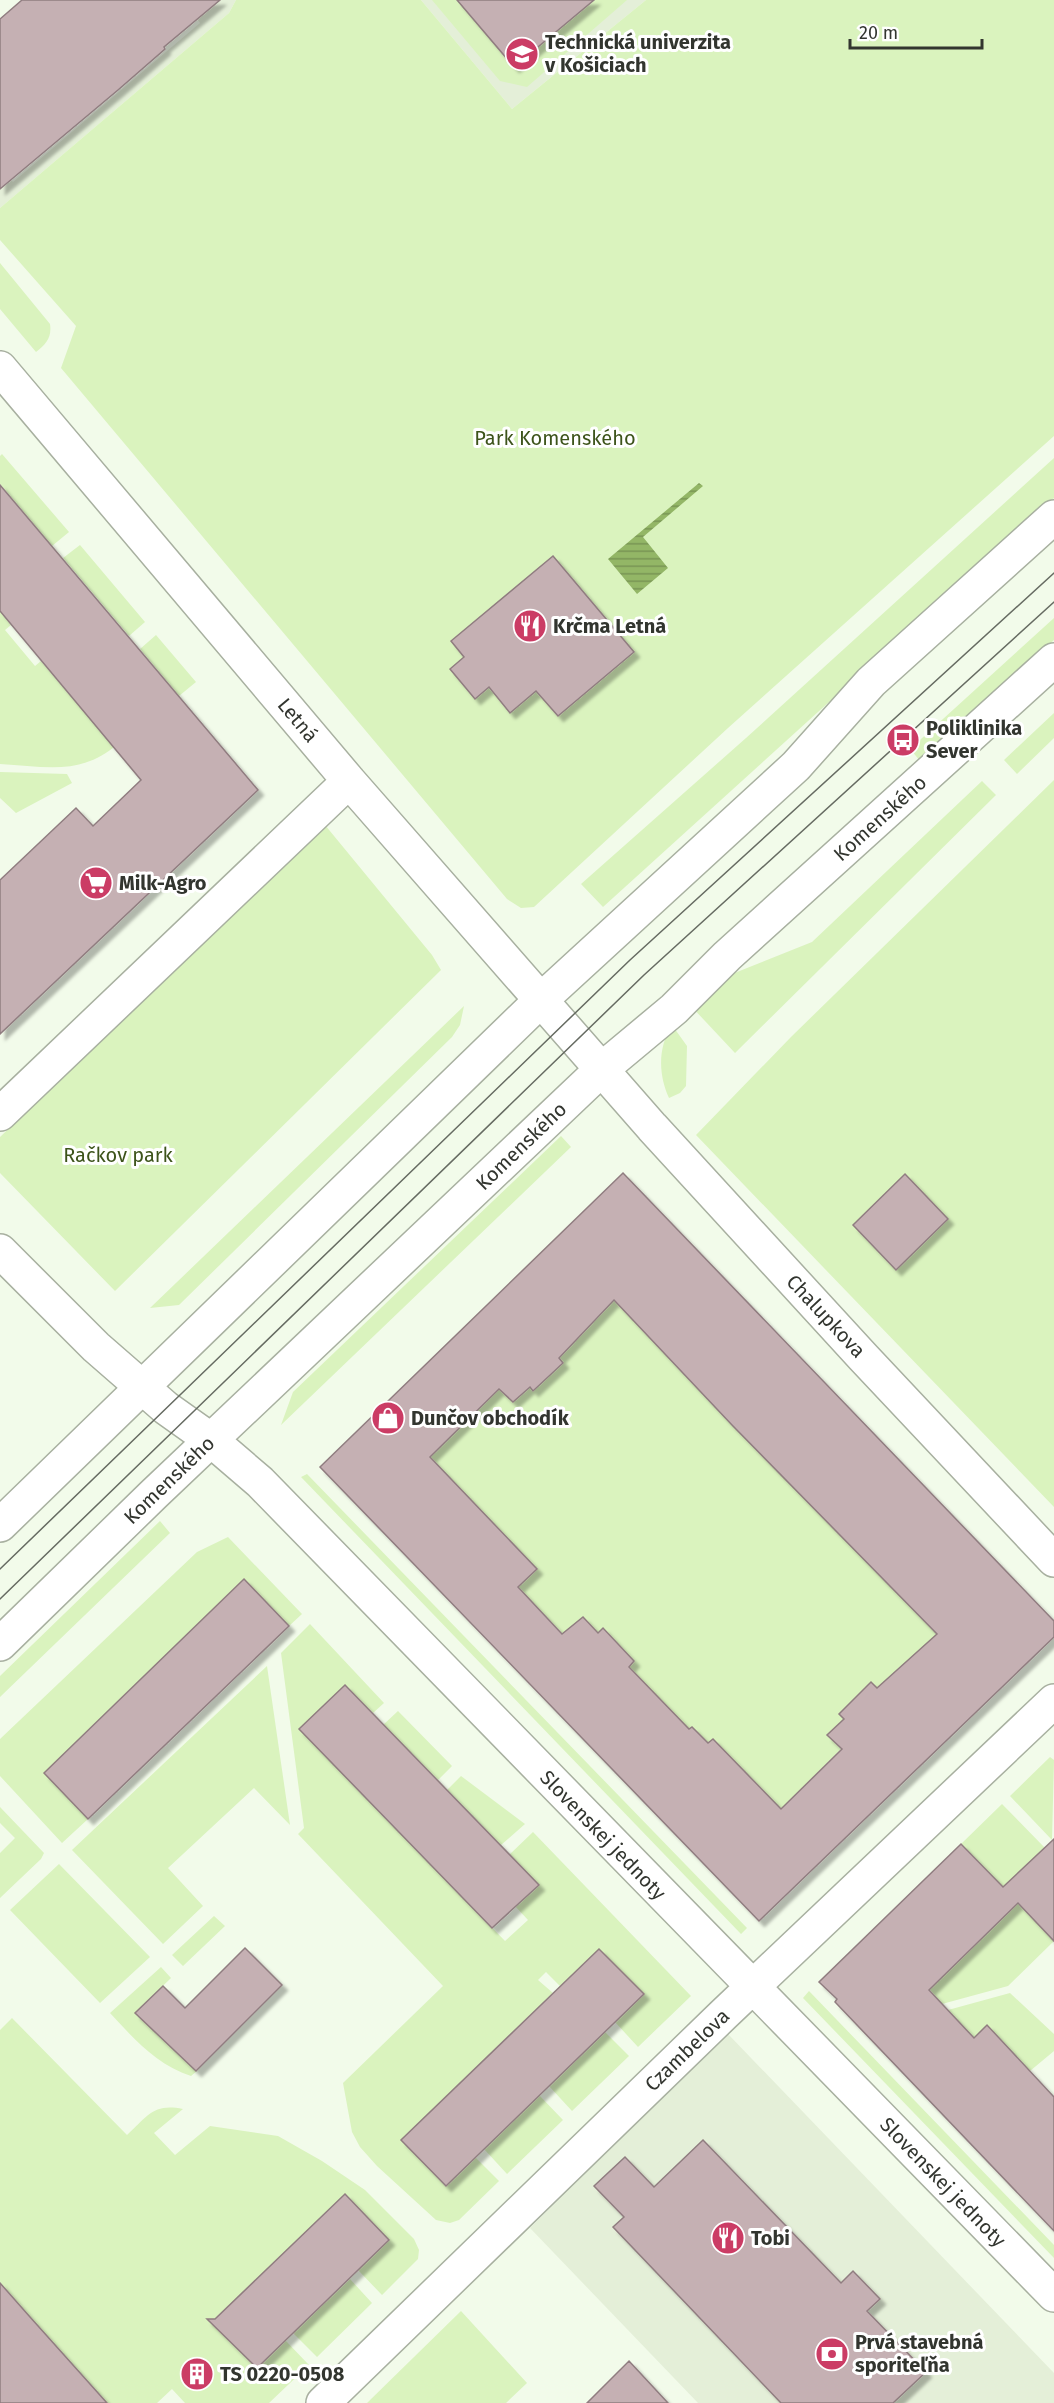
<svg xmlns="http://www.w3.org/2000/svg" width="1054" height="2403" viewBox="0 0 1054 2403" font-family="'Fira Sans',sans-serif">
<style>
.built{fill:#e4efd8}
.green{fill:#daf3be}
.water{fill:url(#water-rules)}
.building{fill:#c5b0b3;stroke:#907d80;stroke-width:1.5;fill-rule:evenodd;filter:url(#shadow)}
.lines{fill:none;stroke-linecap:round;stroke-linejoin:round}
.minor-casing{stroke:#a8b0a0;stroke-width:36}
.tertiary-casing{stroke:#a8b0a0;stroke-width:36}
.minor{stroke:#fff;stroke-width:33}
.tertiary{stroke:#fff;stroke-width:33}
.tram{stroke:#666b62;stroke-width:1.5}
.labels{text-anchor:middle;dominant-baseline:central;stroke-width:6;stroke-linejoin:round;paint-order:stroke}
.poi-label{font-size:20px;font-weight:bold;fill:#32352f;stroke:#fff;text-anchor:start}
.park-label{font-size:20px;fill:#3d541b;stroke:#fff}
.street-label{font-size:20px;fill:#32352f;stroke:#fff}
</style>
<defs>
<pattern id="water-rules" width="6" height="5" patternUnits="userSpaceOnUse" patternTransform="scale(1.5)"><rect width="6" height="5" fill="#93b666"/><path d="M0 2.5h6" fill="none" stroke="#799554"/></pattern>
<filter id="shadow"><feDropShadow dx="5.5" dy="5.5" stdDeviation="1.5" flood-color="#0004"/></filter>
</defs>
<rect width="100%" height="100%" fill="#f2fbea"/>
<path class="built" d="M183,0h53l-7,13 -229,195v-40l13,14 187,-159z
M421,0h225l-134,109z
M728,2034l326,339v30h-356l-168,-175z"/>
<path class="green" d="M236,0h185l91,109 134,-109h408v436l-326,292 -194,179 -13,1 -14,-9 -446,-531 15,-42 -76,-86v-32l229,-195z
M432,0h25l57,67 80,-67h33l-100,87 -27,-6z
M0,263l50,61c2,14 -4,20 -14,28l-36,-43z
M2,454l67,78 -17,14 -52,-62v-28z
M1054,458v40l-451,409 -22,-23 165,-146z
M80,545l65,77 -16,14 -66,-78z
M0,611l11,14 -6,5 30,36 6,-5 73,86c-36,29 -71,19 -114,17z
M1054,618v22l-133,122 -11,-13z
M156,635l40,47 -17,14 -39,-47z
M1054,713v25l-37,36 -13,-14z
M0,772l67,2 5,9 -56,30 -16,-15z
M1054,780v727l-358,-372 95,-98z
M982,781l14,14 -261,258 -45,-48 27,-25 95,-38z
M325,825l107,130 9,15 -326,321 -115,-118v-36z
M464,1006l-4,19 -8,12 -273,268 -29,3z
M672,1025l15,21 -1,40 -6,7 -11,5c-11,-24 -11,-51 3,-73z
M561,1136l10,11 -290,278 12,-33z
M627,1271l9,53 96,101 79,80 151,114 -85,69 -6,-5 -32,31 5,5 -16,16 13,14 -53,53 -26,34 -54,-93 -16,-16 -21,17 -26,-60 -16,-17 5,-6 -31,-33 -5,5 -15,-16 -20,17 -45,-47 18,-17 -131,-102 40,-26 54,-53 14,13 17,-15 3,3 30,-27 -4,-5z
M307,1474l440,454 -6,6 -440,-457z
M160,1521l10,12 -170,164v-21z
M228,1537l74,77 -13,12 -46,-46 -199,193 44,46 -26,24 -62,-67v-37l197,-187z
M310,1624l74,79 -11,10 -28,-28 21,112 139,144 23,-21 -13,-14 -6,-51 24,-23 158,164 -53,51 -23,-25 28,-28 -44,-45 -39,37 -14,-14 -8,8 15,13 -152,147 45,46 29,-29 24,24 -40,39 -9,3 -14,-3 -59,-54 -17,-19 -8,-15 -9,-49 100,-97 -145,-152 6,-6 -23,-175z
M267,1666l23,159 -36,-37 -86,80 35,38 -40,38 -91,-94z
M398,1711l54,55 -14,14 -55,-55z
M1050,1757l4,3 -2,80 -42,-44z
M461,1776l64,48 -24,21 -54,-55z
M1002,1804l43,44 -42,39 -42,-43z
M0,1807l44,46 -3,6 -41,39v-45l15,-15 -15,-15z
M59,1864l91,93 -50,46 -90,-93z
M1018,1903l36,38 -46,45 -66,18 -13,-15z
M214,1916l11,10 -42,40 -11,-11z
M161,1967l10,11 -36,35 62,58 -6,5c-34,-11 -57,-37 -81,-63z
M809,1991l245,254v13l-251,-260z
M1010,1993l44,41v17l-24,20 -43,-46 -13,13 -26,-28z
M12,2018l115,117c21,-19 26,-32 56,-26l-29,24 21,22 35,-29 68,10 44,25 43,29 49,49 5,11 -1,9 -36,36 -24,-25 31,-30 -44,-46 -133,129 45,45 28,-28 24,25 -40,38h-84l-13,-14 -15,14h-51l-106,-120v-253z
M605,2032l24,24 -57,55 -23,-25z
M539,2095l24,25 -56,54 -23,-25z
M350,2279l22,24 -55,54 -24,-24z
M461,2311l66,72 -21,20h-139z"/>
<path class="water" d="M699,483l4,3 -60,51 25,31 -31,26 -29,-35z"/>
<path class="building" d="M22,0h198l-56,47 1,2 -47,41 -118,99v-170z
M457,0h137l-80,67z
M0,485l258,305 -258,244v-154l76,-72 17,18 48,-46 -141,-169z
M553,556l81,96 -76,64 -22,-25 -26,22 -21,-26 -14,12 -25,-30 14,-12 -13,-16z
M623,1173l431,448v16l-295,284 -439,-454zM614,1300l118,125 205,209 -60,54 -6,-6 -32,32 5,5 -17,16 15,14 -61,60 -68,-70 -5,4 -16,-16 -3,2 -60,-62 5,-6 -31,-33 -5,5 -15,-16 -21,17 -44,-47 19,-18 -107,-112 69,-68 14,13 17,-15 3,4 30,-28 -4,-5z
M905,1174l43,45 -52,51 -43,-45z
M244,1579l45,47 -201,193 -44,-46z
M345,1685l194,200 -47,43 -193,-199z
M1054,1839v102l-36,-38 -89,87 45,48 13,-13 67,72v134l-219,-229 2,-3 -18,-17 142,-138 42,43z
M245,1948l37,37 -86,86 -61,-58 28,-27 22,22z
M599,1949l45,45 -198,192 -45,-46z
M703,2140l138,143 12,-12 27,28 -13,12 59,61 -33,31h-112l-168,-176 11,-10 -30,-31 31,-29 29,30z
M345,2194l44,46 -132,128 -50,-49h8z
M0,2283l30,34 77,86h-107z
M629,2361l39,42h-81z"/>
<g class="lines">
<defs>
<path id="minor" d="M0,368l349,413 303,346 211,230 191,203
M0,1114l349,-333
M0,1251l96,96 70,61 45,32 49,42 794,813
M323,2403l400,-388 331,-314"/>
<path id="tertiary" d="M0,1525l542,-526 254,-233 75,-84 183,-165
M0,1644l154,-150 448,-425 72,-60 53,-53 327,-296"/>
</defs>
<use href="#minor" class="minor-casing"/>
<use href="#tertiary" class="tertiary-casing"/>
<use href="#minor" class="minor"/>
<use href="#tertiary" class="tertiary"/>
<path class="tram" d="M0,1569l630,-609 424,-387
M0,1599l644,-624 410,-373"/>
</g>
<defs>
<symbol id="university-disc" viewBox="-11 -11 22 22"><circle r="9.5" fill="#cb3c65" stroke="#fff"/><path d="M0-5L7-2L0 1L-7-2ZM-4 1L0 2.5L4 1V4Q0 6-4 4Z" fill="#fff"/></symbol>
<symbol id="restaurant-disc" viewBox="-11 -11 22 22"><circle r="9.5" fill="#cb3c65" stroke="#fff"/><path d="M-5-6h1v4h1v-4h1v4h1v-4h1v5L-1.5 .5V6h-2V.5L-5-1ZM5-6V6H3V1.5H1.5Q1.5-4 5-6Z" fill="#fff"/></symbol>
<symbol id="bus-disc" viewBox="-11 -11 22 22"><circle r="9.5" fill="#cb3c65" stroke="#fff"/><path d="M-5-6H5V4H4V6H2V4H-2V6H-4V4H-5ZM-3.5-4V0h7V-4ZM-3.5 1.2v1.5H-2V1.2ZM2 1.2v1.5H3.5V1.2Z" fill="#fff"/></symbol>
<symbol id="supermarket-disc" viewBox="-11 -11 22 22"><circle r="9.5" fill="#cb3c65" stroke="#fff"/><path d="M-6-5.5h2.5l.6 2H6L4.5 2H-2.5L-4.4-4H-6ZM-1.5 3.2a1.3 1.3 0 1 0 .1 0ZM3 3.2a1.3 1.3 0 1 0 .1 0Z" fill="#fff"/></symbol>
<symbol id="shop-disc" viewBox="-11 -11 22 22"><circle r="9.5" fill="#cb3c65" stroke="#fff"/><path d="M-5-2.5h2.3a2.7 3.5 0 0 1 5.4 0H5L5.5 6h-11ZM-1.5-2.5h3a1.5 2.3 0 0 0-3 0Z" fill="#fff"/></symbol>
<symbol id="bank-disc" viewBox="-11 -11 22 22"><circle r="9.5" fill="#cb3c65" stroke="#fff"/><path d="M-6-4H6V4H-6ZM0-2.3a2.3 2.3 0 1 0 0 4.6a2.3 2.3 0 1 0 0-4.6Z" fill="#fff"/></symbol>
<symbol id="building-disc" viewBox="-11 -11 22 22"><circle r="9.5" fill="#cb3c65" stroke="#fff"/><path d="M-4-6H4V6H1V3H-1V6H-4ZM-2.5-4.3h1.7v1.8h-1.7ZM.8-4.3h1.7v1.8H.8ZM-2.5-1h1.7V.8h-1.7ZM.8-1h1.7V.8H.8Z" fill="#fff"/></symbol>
</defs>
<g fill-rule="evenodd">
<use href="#university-disc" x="503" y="35" width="38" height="38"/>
<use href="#restaurant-disc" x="511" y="607" width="38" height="38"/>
<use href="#bus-disc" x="884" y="721" width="38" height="38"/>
<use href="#supermarket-disc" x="77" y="864" width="38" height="38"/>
<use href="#shop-disc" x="369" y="1399" width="38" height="38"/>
<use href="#restaurant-disc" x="709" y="2219" width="38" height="38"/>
<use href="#bank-disc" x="813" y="2335" width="38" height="38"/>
<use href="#building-disc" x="178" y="2355" width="38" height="38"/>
</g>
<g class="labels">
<g class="poi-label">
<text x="545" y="42">Technická univerzita<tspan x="545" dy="23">v Košiciach</tspan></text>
<text x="553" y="626">Krčma Letná</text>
<text x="926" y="728">Poliklinika<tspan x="926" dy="23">Sever</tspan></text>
<text x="119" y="883">Milk-Agro</text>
<text x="411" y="1418">Dunčov obchodík</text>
<text x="751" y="2238">Tobi</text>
<text x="855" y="2342">Prvá stavebná<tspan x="855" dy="23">sporiteľňa</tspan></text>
<text x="220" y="2374">TS 0220-0508</text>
</g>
<g class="park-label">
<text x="555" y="438">Park Komenského</text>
<text x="118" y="1155">Račkov park</text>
</g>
<g class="street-label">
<text transform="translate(298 720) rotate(50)">Letná</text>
<text transform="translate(880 818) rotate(-42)">Komenského</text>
<text transform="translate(521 1146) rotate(-44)">Komenského</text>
<text transform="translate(826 1316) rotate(47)">Chalupkova</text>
<text transform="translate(169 1480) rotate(-44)">Komenského</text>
<text transform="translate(603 1835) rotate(46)">Slovenskej jednoty</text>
<text transform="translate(687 2050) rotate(-44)">Czambelova</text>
<text transform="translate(943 2182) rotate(46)">Slovenskej jednoty</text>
</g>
</g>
<path d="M850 39v9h132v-9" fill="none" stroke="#32352f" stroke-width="3"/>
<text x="859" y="39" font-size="18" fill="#32352f" stroke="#ffffff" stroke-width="4.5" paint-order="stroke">20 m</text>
</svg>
